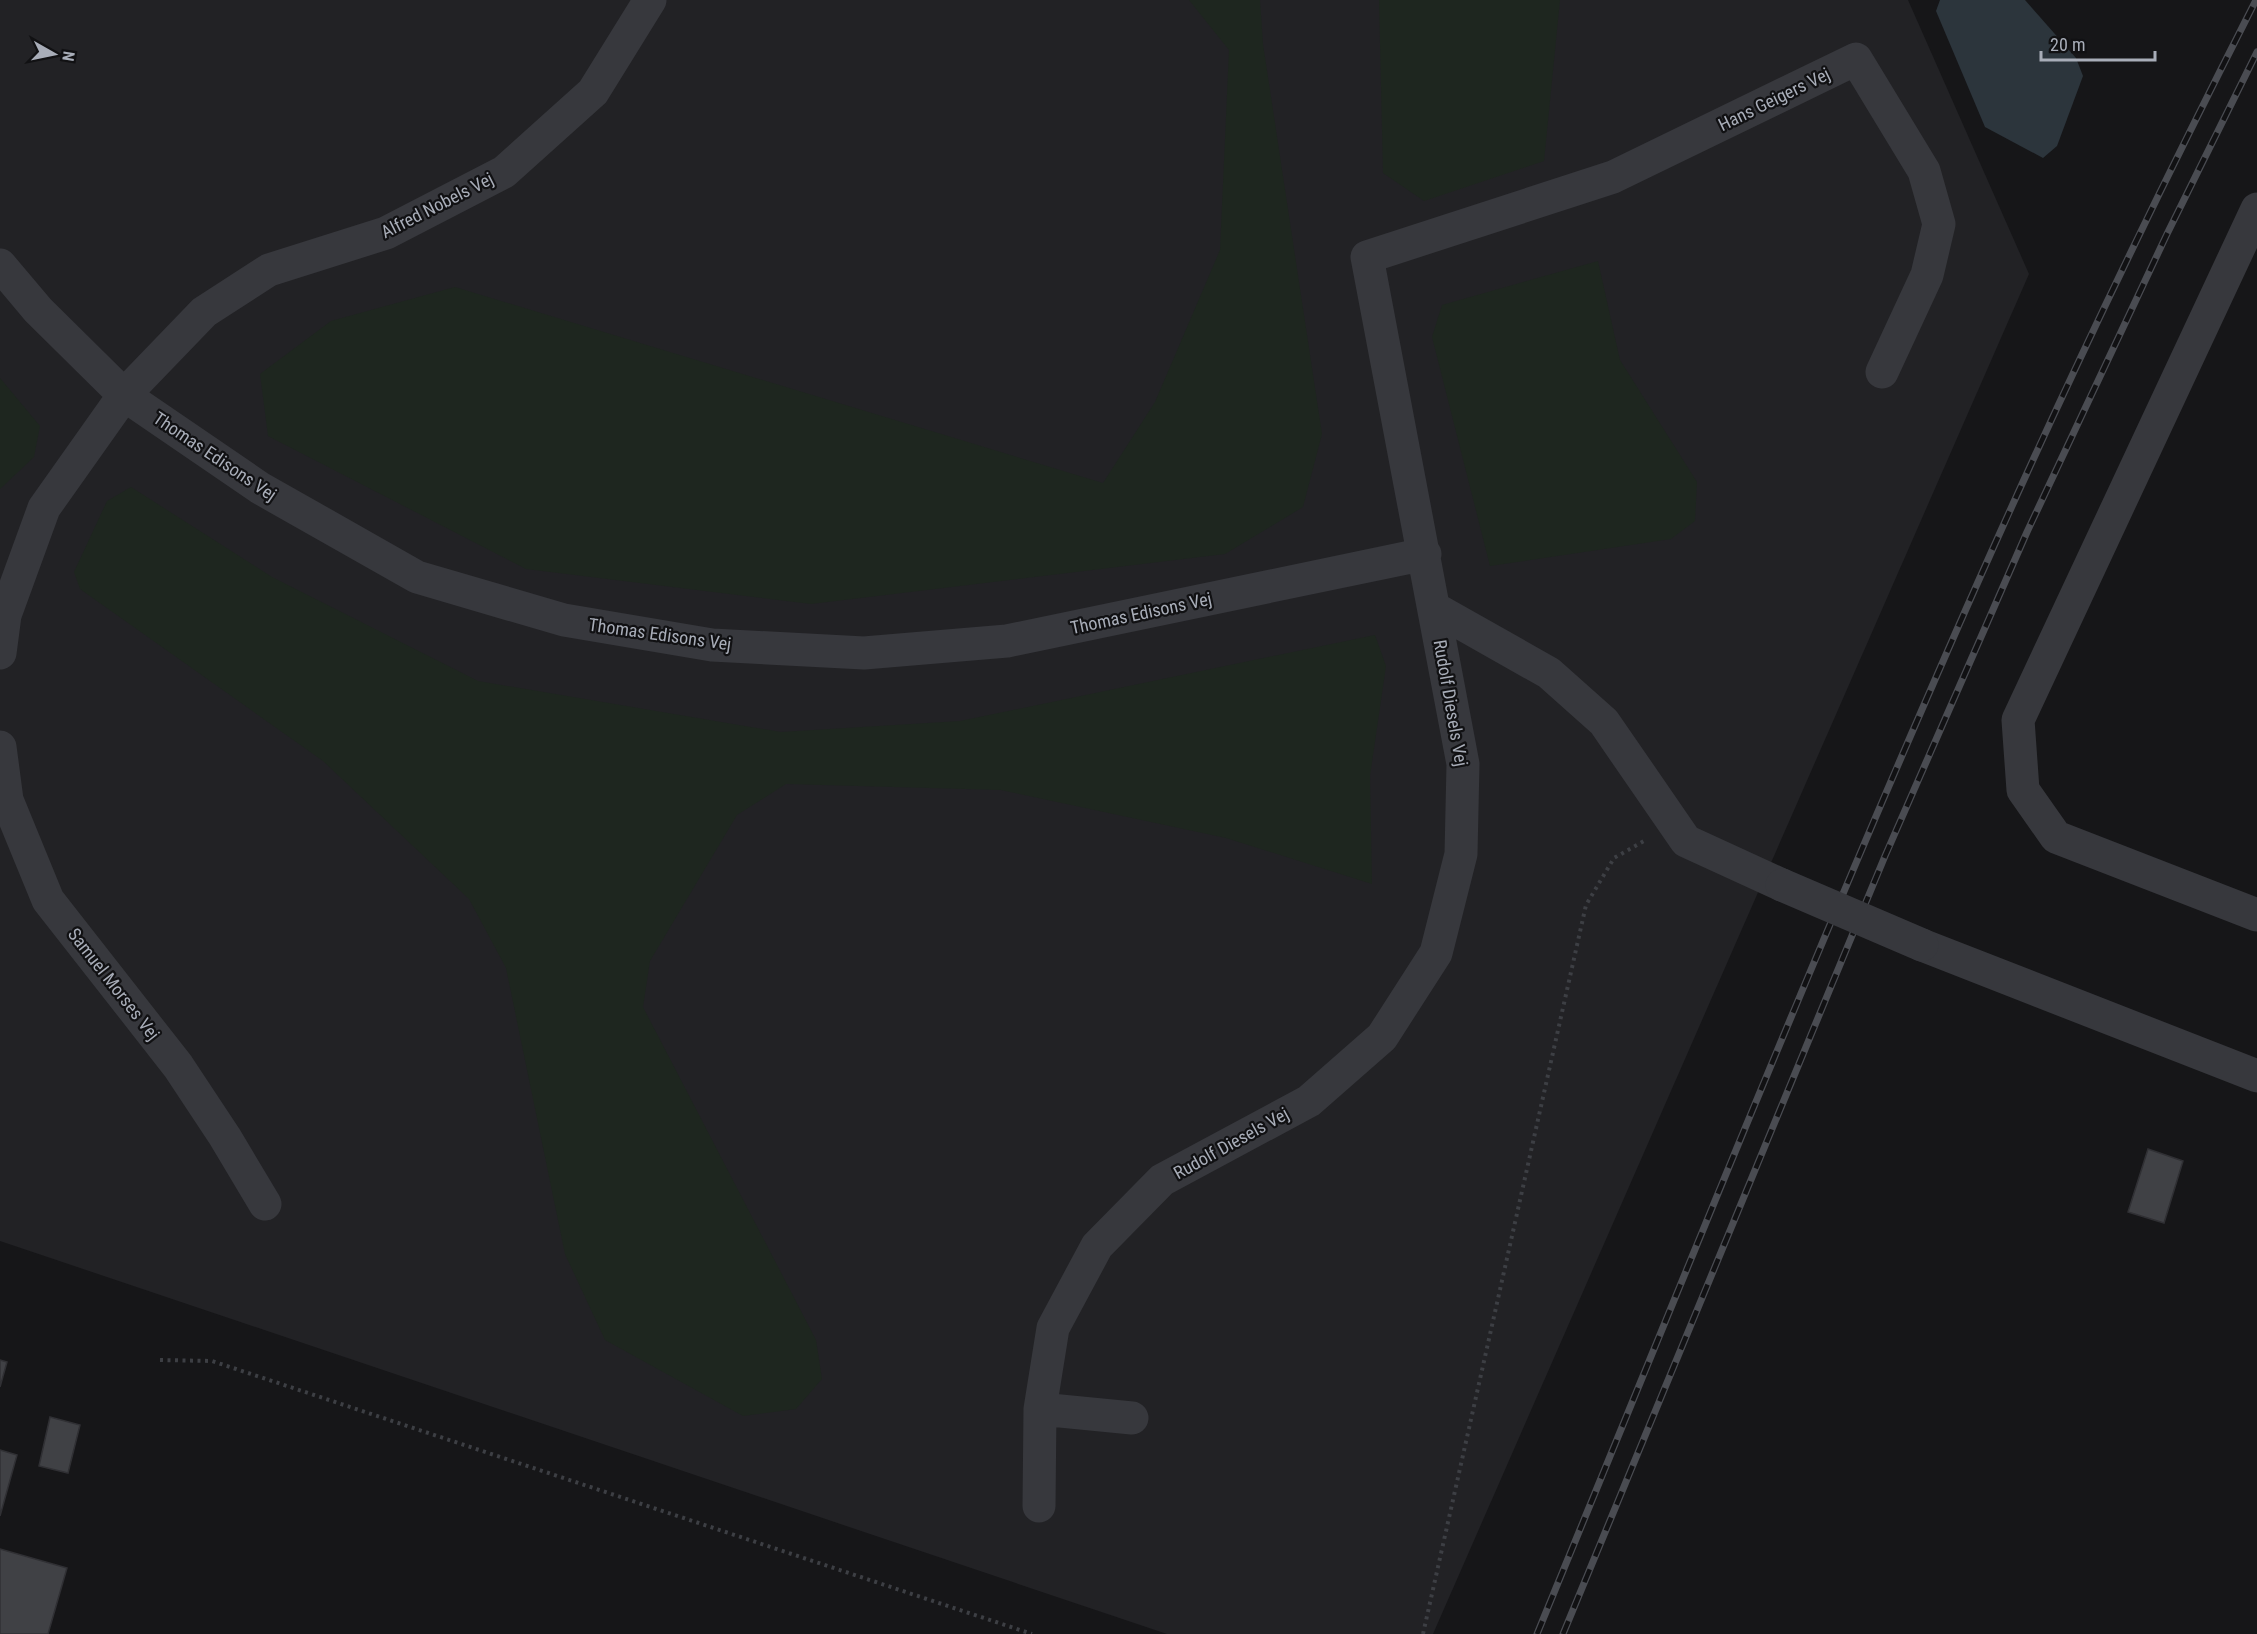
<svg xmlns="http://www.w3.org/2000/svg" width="2257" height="1634" viewBox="0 0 2257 1634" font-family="'Roboto Condensed',sans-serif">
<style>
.built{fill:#222225}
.green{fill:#1e261f}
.water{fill:#2c353c}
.building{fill:#404145;stroke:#303034;stroke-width:1.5}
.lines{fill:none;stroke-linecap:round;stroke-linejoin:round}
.path{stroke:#3d3f44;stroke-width:4;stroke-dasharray:3 4.5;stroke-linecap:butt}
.minor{stroke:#37383d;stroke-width:33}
.rail-casing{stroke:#4a4c52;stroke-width:7}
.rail{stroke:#111113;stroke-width:4.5;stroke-dasharray:14;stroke-linecap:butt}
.minor-bridge{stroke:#37383d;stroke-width:33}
.labels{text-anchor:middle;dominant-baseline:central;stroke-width:4.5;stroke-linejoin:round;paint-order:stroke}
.street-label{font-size:18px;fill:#a8adb8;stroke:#111113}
</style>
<rect width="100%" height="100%" fill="#161618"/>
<path class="built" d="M0,0h1908l121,274 -596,1360h-266l-1167,-393z"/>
<path class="green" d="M1189,0h71l3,44 59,390 -19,73 -78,47 -414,50 -285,-35 -258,-133 -8,-62 71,-53 124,-34 648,196 52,-81 65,-152 9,-200z
M1379,0h181l-16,161 -120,40 -41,-28z
M1598,261l22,99 77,122 -2,39 -24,18 -181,27 -58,-229 10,-32z
M0,378l40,48 -6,31 -34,32z
M131,487l141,90 206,104 303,51 179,-11 415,-86 11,31 -16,110 2,108 -146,-46 -225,-48 -215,-6 -49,31 -87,146 -7,46 173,333 6,39 -26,30 -53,7 -138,-76 -40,-86 -59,-286 -37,-69 -146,-138 -243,-172 -6,-17 33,-71z"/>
<path class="water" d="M1940,0h85l51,58 7,18 -26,70 -14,12 -58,-31 -49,-116z"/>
<path class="building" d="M2148,1149l35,12 -19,62 -36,-11z
M0,1360l7,2 -7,25z
M50,1417l30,8 -12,48 -29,-7z
M0,1450l17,5 -17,61z
M0,1549l67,19 -19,66h-48z"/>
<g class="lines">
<path class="path" d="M160,1360l52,1 820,273
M1423,1634l163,-729 28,-47 30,-17"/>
<path class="minor" d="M2257,209l-239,511 5,70 33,47 201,78
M0,265l38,45 86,85 136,93 157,89 147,43 148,25 152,8 143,-12 418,-87
M1434,608l115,65 55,49 82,119 96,44
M0,653l5,-38 39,-107 80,-113 80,-83 65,-42 117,-37 118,-61 89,-80 57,-92
M0,747l7,53 41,100 130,166 47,71 40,67
M1922,945l335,131
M1040,1409l92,9
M1039,1506l1,-97 13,-81 44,-82 65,-66 147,-79 73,-64 54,-84 25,-99 2,-90 -96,-507 246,-80 243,-118 68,112 15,53 -12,51 -45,97"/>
<defs>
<path id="rail" d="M1537,1634c153,-371 302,-743 466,-1108 80,-178 165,-353 253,-526
M1563,1634l322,-778 142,-324 140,-298 90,-182"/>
</defs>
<use href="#rail" class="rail-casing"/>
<use href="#rail" class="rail"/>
<path class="minor-bridge" d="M1782,885l140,60"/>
</g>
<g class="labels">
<g class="street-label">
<text transform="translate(1774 99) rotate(-26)">Hans Geigers Vej</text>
<text transform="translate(437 205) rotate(-27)">Alfred Nobels Vej</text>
<text transform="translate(215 456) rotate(34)">Thomas Edisons Vej</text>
<text transform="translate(1141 613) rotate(-12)">Thomas Edisons Vej</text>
<text transform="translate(660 634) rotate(8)">Thomas Edisons Vej</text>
<text transform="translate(1451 703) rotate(80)">Rudolf Diesels Vej</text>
<text transform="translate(114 984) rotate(52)">Samuel Morses Vej</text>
<text transform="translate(1231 1143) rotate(-29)">Rudolf Diesels Vej</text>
</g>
</g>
<g transform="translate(54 54) rotate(99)" stroke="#111113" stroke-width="4.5" paint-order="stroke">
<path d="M0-4.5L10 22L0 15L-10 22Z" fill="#a8adb8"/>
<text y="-9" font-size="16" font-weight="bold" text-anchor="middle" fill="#a8adb8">N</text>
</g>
<path d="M2041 51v9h114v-9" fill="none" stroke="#a8adb8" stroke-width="3"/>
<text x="2050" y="51" font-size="18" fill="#a8adb8" stroke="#111113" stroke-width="4.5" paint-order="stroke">20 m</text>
</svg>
